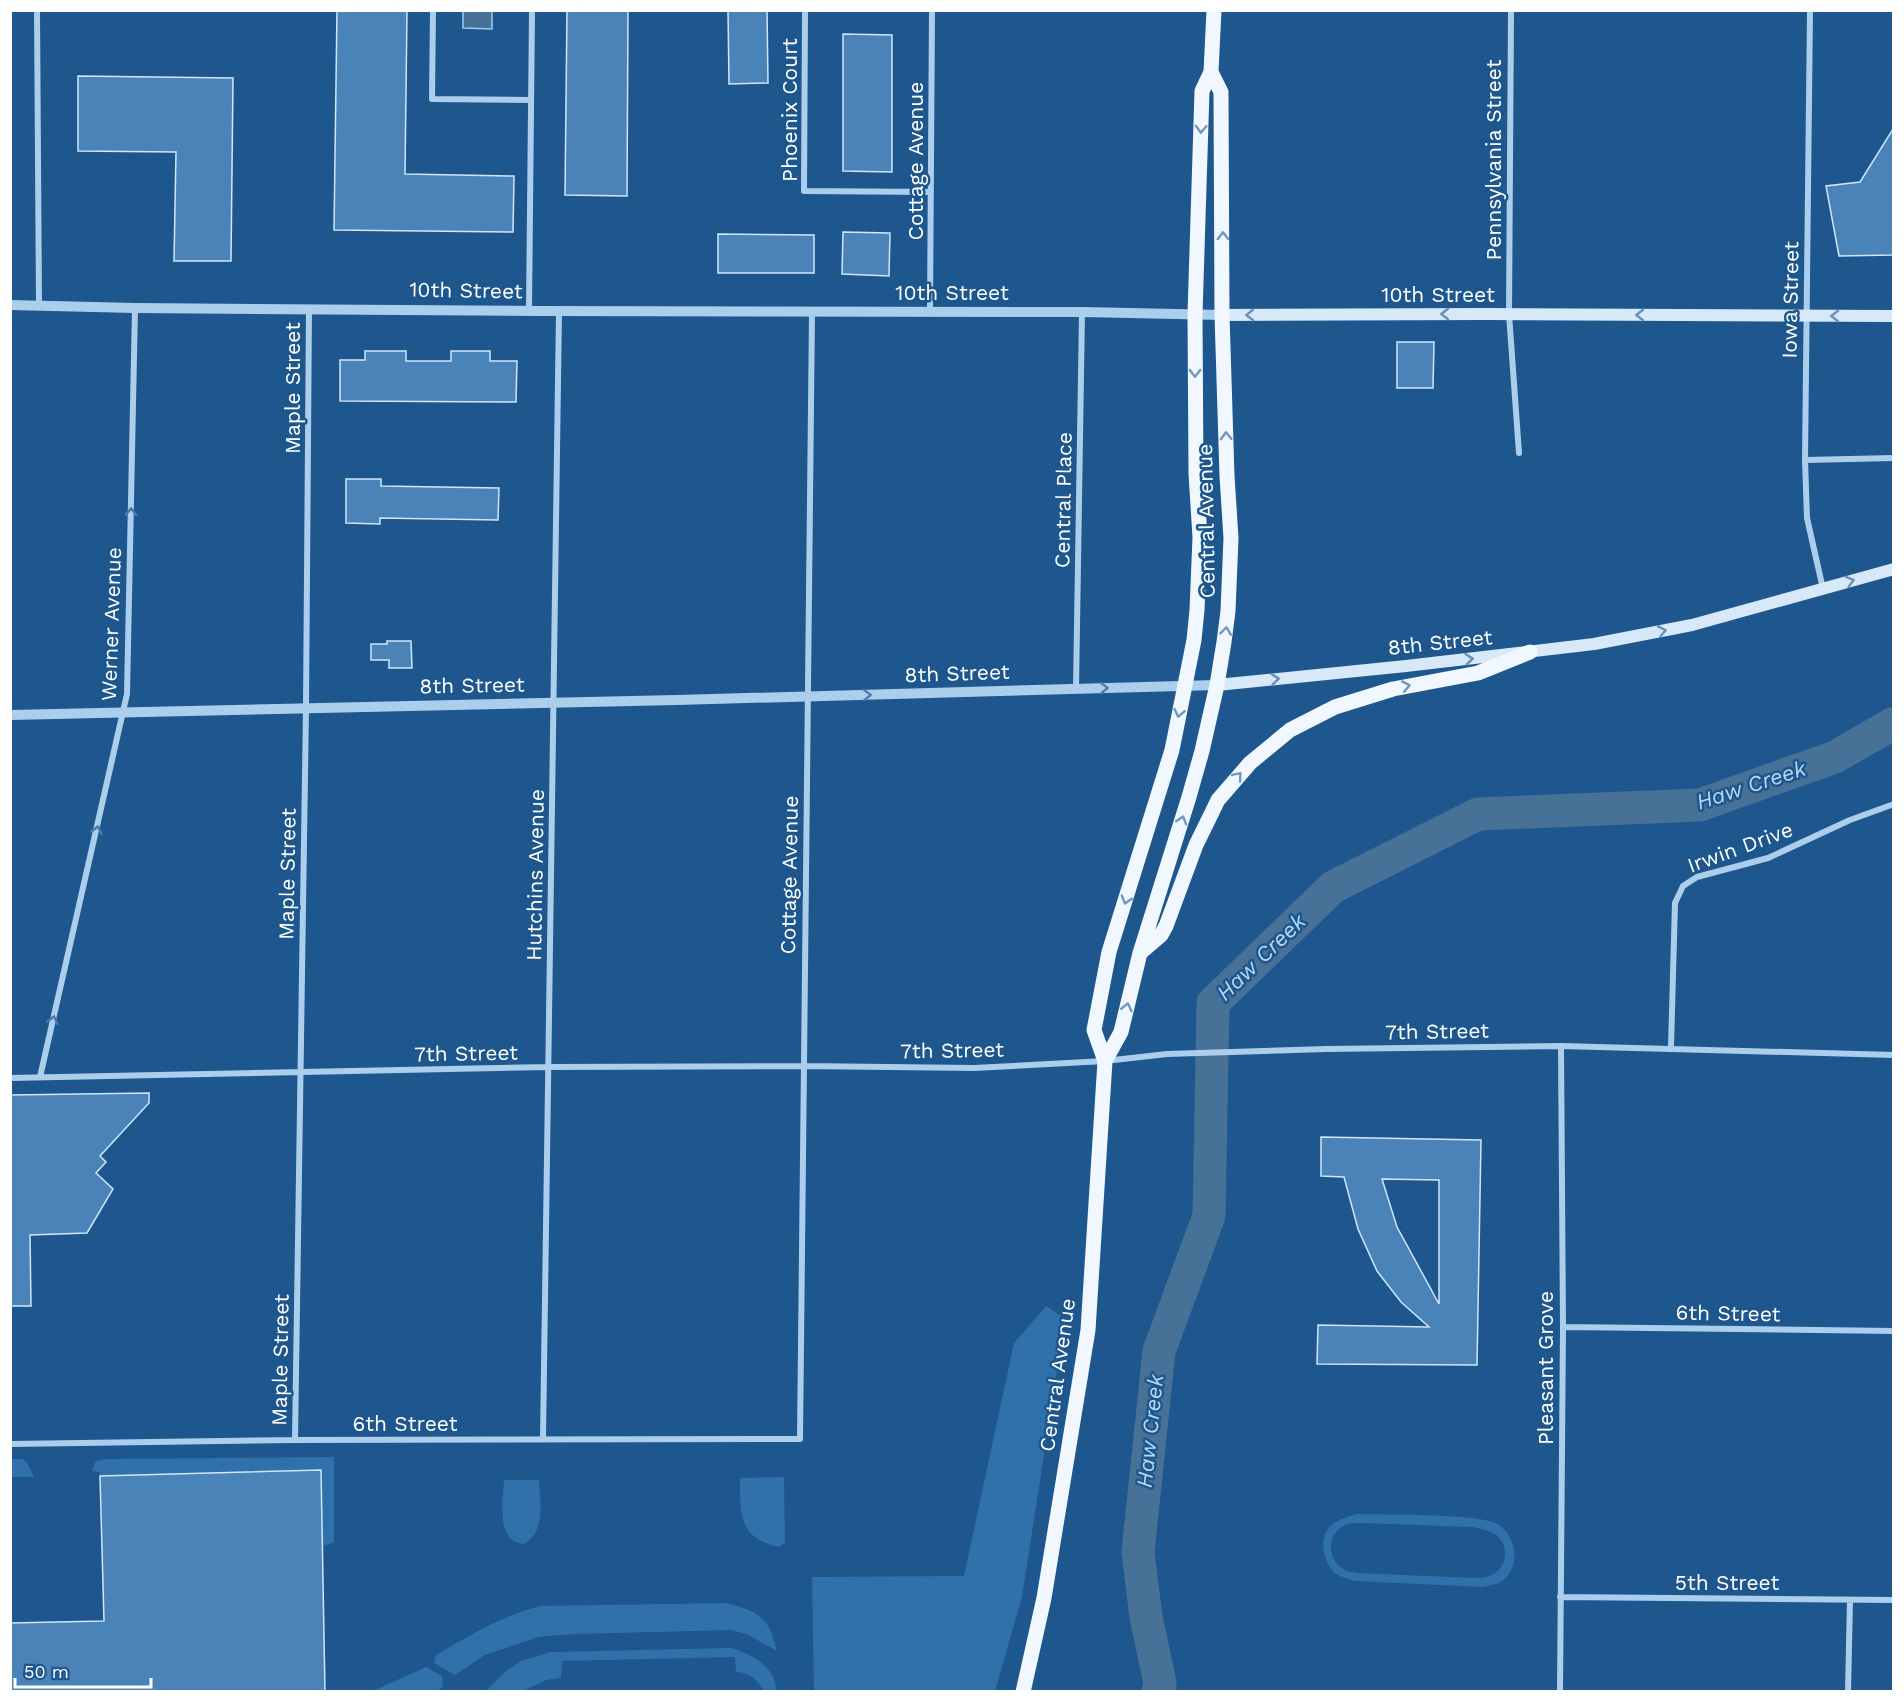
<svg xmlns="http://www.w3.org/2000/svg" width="1904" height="1702" viewBox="0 0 1904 1702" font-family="'Work Sans',sans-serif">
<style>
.green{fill:#3071ab;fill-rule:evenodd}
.water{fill:#487198;stroke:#9ecaef;stroke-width:1.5}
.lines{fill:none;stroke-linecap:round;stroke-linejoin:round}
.river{stroke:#487198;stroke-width:33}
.building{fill:#4a83b7;stroke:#d0e6f9;stroke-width:1.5;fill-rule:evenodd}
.minor{stroke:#abceed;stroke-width:6}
.tertiary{stroke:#abceed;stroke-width:10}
.secondary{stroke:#d7e9f9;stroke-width:12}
.primary{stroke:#f1f7ff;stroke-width:15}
.oneway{stroke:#7297bb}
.oneway2{stroke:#6791b8}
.oneway3{stroke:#487baa}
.labels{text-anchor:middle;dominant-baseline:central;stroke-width:5;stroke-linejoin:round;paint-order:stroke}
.street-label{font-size:21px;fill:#fff;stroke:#1d578d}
.water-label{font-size:22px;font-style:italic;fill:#b7d8f4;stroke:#1d578d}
</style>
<rect width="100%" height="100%" fill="#1d578d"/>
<path class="green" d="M1046,1306l19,13 -43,278 -27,94h-181l-2,-114 152,-1 50,-233z
M334,1457v85l-4,2 -8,2 -1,-76 -221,6 -1,-4 -7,-1 3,-9 9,-3z
M10,1459h13l5,5 6,13h-23z
M784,1477l1,66 -6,4c-41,-9 -39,-33 -39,-69z
M504,1480h35c1,22 7,52 -15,64 -29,-2 -21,-45 -20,-64z
M1356,1514c27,1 126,-1 143,11 18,13 22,42 3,56 -4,3 -12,4 -18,6l-130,-6c-5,-2 -13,-4 -18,-7 -11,-9 -17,-30 -9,-44 6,-9 20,-13 29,-16zM1361,1523l112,4c8,2 16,3 23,8 16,13 10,37 -9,42 -5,1 -10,1 -15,1l-114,-5c-4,-1 -10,-1 -13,-3 -18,-10 -19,-33 -2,-44 4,-3 13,-3 18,-3z
M727,1603c32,9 42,14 50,48l-30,-17 -16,-4 -156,4 -37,3 -53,18 -30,20 -21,-12 2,-8c33,-19 67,-40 105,-49z
M731,1648c21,6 45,18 45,43h-12c-8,-12 -13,-18 -28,-19l-1,-15 -173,4 -1,17 -15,2 -23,11h-37l20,-20 15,-10 30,-9z
M426,1667l16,9 1,10 -5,5h-65z"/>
<path class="water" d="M463,11h29v18l-29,-1z"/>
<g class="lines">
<path class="river" d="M1158,1692l2,-9 -14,-66 -8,-65 21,-201 50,-135 4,-213 120,-116 145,-73 222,-9 135,-48 59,-34"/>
</g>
<path class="building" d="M337,10h70l-2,164 109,2 -1,56 -179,-2z
M567,10h61l-1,186 -62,-1z
M728,10h39l1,73 -39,1z
M843,34l49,1v137l-49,-1z
M78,76l155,2 -2,183h-57l2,-109 -98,-1z
M1893,129v126l-54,1 -13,-70 34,-4z
M843,232l47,1 -1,43 -47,-2z
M718,234l96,1v38h-96z
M1397,342h37l-1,46h-36z
M365,351h41v10h45v-10h39v10h27l-1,41 -176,-1v-41h25z
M346,479h35v7l118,2 -1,32 -118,-2v6l-34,-1z
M387,641h24l1,27h-23v-8h-18v-16h16z
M149,1093v10l-49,53 6,6 -10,11 17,16 -26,44 -57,2 1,71h-21v-211z
M1321,1137l160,3 -4,225 -160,-1 1,-39 111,2 -28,-25 -24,-31 -19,-42 -14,-52 -23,-1zM1382,1179l57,1v124l-42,-77z
M321,1470l4,222h-315v-69l94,-2 -4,-145z"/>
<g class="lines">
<path class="minor" d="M37,10l2,296
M433,10l-1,89 99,1
M805,10l-1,181 127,1
M1511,10l-2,304 10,139
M1810,10l-5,450 2,58 16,71
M529,310l3,-300
M930,312l2,-302
M1805,460l89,-2
M1076,689l6,-377
M1671,1047l4,-144 8,-17 14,-9 71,-19 82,-38 44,-16
M40,1077l87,-383 8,-386
M10,1078l539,-11 254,-1 171,2 131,-7 62,-7 159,-5 235,-3 333,9
M1563,1327l331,4
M543,1439l16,-1128
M295,1440l11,-732 3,-400
M10,1444l285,-4 505,-1 12,-1127
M1560,1597l334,3
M1560,1692l3,-365 -2,-281
M1848,1692l2,-92"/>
<path class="tertiary" d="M10,305l125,3 405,3 542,1 140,3
M10,715l667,-15 540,-15"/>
<path class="secondary" d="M1222,315l264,-1 408,2
M1217,685l189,-19 188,-22 98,-19 202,-56"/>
<path class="primary" d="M1140,953l21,-18 5,-9 30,-81 22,-45 32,-37 40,-33 45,-23 58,-18 85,-16 52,-21
M1105,1061l16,-29 19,-79 49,-156 13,-46 15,-66 7,-43 4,-31 3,-73 -4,-62 -5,-161 -1,-223 -10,-20
M1023,1692l21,-94 44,-268 17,-269 -11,-31 15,-78 63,-202 22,-110 3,-30 3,-73 -4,-63 -1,-160 7,-223 9,-19 3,-62"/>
</g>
<defs><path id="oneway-chevron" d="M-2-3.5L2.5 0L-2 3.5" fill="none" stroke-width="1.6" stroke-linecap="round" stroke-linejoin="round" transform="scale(1.5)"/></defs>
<g class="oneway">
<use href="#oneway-chevron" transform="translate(1201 129) rotate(92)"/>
<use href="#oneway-chevron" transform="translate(1223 236) rotate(-90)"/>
<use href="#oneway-chevron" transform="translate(1195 373) rotate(90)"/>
<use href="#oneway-chevron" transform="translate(1226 436) rotate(-92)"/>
<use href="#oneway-chevron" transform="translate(1226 631) rotate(-83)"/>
<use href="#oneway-chevron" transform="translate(1406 686) rotate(-11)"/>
<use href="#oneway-chevron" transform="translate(1179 713) rotate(102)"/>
<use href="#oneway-chevron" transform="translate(1238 776) rotate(-50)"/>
<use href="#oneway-chevron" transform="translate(1182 820) rotate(-73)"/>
<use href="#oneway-chevron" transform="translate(1126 900) rotate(107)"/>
<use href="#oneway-chevron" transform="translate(1127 1007) rotate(-77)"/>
</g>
<g class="oneway2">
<use href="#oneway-chevron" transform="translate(1445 314) rotate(-180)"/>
<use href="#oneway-chevron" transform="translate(1250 315) rotate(179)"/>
<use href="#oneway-chevron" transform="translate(1640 315) rotate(-180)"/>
<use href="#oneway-chevron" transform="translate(1835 316) rotate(-180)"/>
<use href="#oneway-chevron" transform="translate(1850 581) rotate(-16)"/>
<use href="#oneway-chevron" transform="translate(1662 631) rotate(-11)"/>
<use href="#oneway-chevron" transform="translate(1469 659) rotate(-6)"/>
<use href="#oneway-chevron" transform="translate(1275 679) rotate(-6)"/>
</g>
<g class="oneway3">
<use href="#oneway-chevron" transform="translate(131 512) rotate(-89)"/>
<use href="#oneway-chevron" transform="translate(1104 688) rotate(-2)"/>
<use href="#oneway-chevron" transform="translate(867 695) rotate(-2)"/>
<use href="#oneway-chevron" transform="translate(97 830) rotate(-77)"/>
<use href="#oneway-chevron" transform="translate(53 1020) rotate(-77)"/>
</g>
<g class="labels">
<g class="street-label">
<text transform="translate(789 110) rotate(-90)">Phoenix Court</text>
<text transform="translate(1493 160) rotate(-90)">Pennsylvania Street</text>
<text transform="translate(915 161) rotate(-90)">Cottage Avenue</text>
<text transform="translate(466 290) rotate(1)">10th Street</text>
<text x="952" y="292">10th Street</text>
<text x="1438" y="294">10th Street</text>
<text transform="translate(1790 300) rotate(-89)">Iowa Street</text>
<text transform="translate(292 388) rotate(-90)">Maple Street</text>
<text transform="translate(1063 500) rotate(-89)">Central Place</text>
<text transform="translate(1206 521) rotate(-91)">Central Avenue</text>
<text transform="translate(111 624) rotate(-88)">Werner Avenue</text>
<text transform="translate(1440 642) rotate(-6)">8th Street</text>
<text transform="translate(957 673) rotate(-2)">8th Street</text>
<text transform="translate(472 685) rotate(-1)">8th Street</text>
<text transform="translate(1740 847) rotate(-20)">Irwin Drive</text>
<text transform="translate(287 874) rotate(-89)">Maple Street</text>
<text transform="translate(535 875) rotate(-89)">Hutchins Avenue</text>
<text transform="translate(789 875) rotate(-89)">Cottage Avenue</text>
<text transform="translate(1437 1031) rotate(-1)">7th Street</text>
<text transform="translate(952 1050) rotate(-1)">7th Street</text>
<text transform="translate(466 1053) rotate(-1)">7th Street</text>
<text transform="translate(1728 1313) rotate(1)">6th Street</text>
<text transform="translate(280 1360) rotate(-89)">Maple Street</text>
<text transform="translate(1545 1368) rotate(-90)">Pleasant Grove</text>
<text transform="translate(1057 1375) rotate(-82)">Central Avenue</text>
<text x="405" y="1423">6th Street</text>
<text x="1727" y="1582">5th Street</text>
</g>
<g class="water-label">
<text transform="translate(1751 785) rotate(-18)">Haw Creek</text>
<text transform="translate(1261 957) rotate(-44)">Haw Creek</text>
<text transform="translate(1150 1431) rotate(-84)">Haw Creek</text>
</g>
</g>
<rect width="1904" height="1702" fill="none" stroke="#ffffff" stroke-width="24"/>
<path d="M15 1678v9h136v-9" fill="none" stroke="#ffffff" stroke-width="3"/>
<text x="24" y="1678" font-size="18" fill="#ffffff" stroke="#1d578d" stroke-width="4.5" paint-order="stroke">50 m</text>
</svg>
